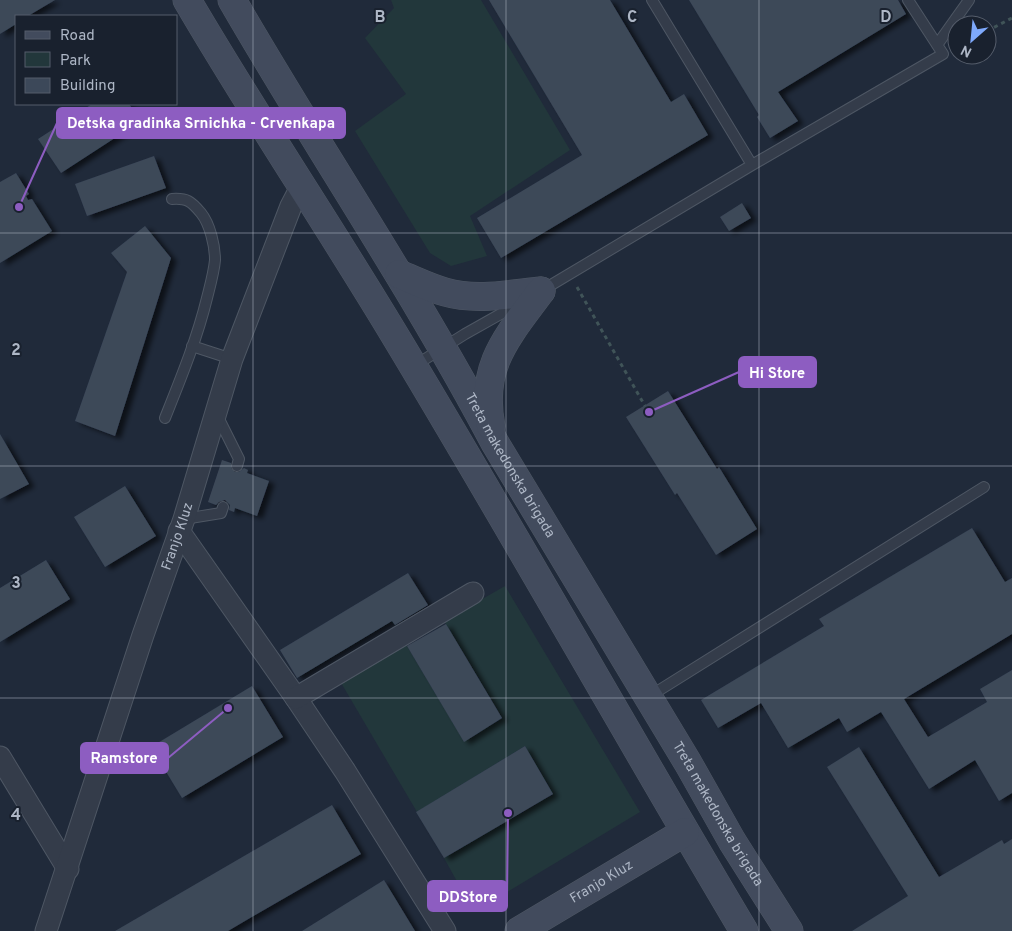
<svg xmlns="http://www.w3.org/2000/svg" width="1012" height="931" viewBox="0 0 1012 931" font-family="Overpass,sans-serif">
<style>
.green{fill:#22373b}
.building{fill:#3c4859;filter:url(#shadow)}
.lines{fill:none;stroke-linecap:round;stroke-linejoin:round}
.lane-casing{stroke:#4e5764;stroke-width:12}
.street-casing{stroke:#4e5764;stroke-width:23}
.secondary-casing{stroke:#4e5764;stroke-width:29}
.path{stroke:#405458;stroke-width:3;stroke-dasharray:4 4;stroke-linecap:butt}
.lane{stroke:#343c4a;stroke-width:10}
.street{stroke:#343c4a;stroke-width:21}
.secondary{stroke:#424b5d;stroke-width:28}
.grid{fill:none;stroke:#aeb7c6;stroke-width:1;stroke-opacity:0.55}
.labels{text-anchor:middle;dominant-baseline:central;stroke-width:4;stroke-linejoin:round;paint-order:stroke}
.street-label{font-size:14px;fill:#aeb7c6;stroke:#19212e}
.grid-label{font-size:16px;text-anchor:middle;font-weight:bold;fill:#aeb7c6;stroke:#19212e;stroke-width:4;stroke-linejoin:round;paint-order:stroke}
.leader{fill:none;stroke:#8d5dc1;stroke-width:2}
.callout-dot{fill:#8d5dc1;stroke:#19212e;stroke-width:2}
.callout{fill:#8d5dc1;stroke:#8d5dc1;stroke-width:2}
.callout-label{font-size:15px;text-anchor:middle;font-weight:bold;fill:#fff}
</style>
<defs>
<filter id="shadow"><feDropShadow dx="5.5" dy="3" stdDeviation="2.5" flood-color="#0009"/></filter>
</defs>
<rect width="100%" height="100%" fill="#202a3a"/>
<path class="green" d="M391,0h90l89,150 -100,66 17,40 -36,10 -21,-13 -75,-122 51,-37 -41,-56 29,-30z
M505,586l135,226 -166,100 -30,-54 108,-63 -27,-49 -108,66 -77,-131 62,-39 5,4 57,95 38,-23 -58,-97z"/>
<path class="building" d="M0,0h55l-27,16h-12v8l-16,10z
M489,0h121l61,102 13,-8 24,41 -207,123 -24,-40 105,-63z
M689,0h209l8,14 -128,78 20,29 -28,17 -13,-21 2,-2z
M92,104h37l12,17 -80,52 -23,-34z
M154,156l12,32 -79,28 -12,-32z
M16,173l13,21 -3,2 2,4 4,-1 20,32 -52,32v-81z
M742,203l9,15 -22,13 -9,-14z
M145,226l26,32 -56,178 -40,-15 52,-149 -16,-19z
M668,391l49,78 2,-2 38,62 -41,26 -39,-62 -2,2 -49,-78z
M0,434l29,50 -29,15z
M222,460l9,3v5l4,4h4l5,-4 4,2 -1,3 22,8 -12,35 -22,-8 -1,4 -5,-2 1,-5 -5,-5 -6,2 -3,3 -8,-3z
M125,486l31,50 -51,31 -31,-50z
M972,528l33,54 7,-4v56l-108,65 24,38 59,-35 -7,-13 32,-19v123l-13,8 -24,-41 -46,29 -48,-77 -34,20 -8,-14 -51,30 -27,-45 -43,25 -17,-28 123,-74 -5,-7z
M46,560l24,39 -70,43v-54z
M408,573l20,32 -33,20 -3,-4 -95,57 -17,-28z
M446,624l56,94 -38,24 -57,-96z
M252,686l31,51 -101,61 -31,-51z
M525,746l28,48 -109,64 -28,-46z
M859,747l80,130 63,-37 2,4 8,-5v92h-160l56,-35 -81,-129z
M332,805l29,49 -111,64 -22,13h-113z
M384,880l31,51h-113z"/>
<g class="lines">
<defs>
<path id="lane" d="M652,0l100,165
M937,45l32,-45
M541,291l211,-126 191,-111 -35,-54
M192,346l40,13
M414,366l51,-32 57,-32
M217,415l22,44 -2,7
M165,418c16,-40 32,-79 42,-120 3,-12 7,-26 8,-38 0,-14 -5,-36 -14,-47 -10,-12 -14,-15 -29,-14
M184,519l37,-6 2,-6
M650,696l334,-209"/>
<g id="street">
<path d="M179,531l117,167 49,73 100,160"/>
<path d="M296,698l177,-105"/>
<path d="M0,757l68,112"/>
<path id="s1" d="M46,931l97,-296 41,-116 48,-160 59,-153 11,-21"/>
</g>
<g id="secondary">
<path d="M187,0c66,113 139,221 207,334 119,197 232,399 350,597"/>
<path id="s2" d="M232,0c86,149 183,291 263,443l193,320 44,78 57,90"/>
<path d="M399,274c15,6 31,14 46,18 31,9 65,2 96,-1"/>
<path d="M491,426c-12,-60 17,-90 50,-135"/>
<path id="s3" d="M519,931l166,-99"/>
</g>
</defs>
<use href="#lane" class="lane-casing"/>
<use href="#street" class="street-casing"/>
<use href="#secondary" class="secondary-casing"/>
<path class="path" d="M987,31l25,-13
M577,287l68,119"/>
<use href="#lane" class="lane"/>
<use href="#street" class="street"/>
<use href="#secondary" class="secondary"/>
</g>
<path class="grid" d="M253,0v931M506,0v931M759,0v931M0,233h1012M0,466h1012M0,698h1012"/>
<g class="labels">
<g class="street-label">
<text stroke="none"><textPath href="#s2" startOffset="542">Treta makedonska brigada</textPath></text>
<text stroke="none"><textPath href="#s1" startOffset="416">Franjo Kluz</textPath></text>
<text stroke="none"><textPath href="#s2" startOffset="948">Treta makedonska brigada</textPath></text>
<text stroke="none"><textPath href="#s3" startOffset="96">Franjo Kluz</textPath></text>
</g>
</g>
<g class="grid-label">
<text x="380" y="22">B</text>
<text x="632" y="22">C</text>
<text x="886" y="22">D</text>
<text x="16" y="355">2</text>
<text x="16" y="588">3</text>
<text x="16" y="820">4</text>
</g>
<path class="leader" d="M19 207L57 123M649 412L739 372M228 708L168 758M508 813L507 896"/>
<g class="callout-dot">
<circle cx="19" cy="207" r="5"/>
<circle cx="649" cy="412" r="5"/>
<circle cx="228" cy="708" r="5"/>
<circle cx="508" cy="813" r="5"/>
</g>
<g class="callout">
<rect x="57" y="108" width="288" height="30" rx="5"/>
<rect x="739" y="357" width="77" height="30" rx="5"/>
<rect x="81" y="743" width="87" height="30" rx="5"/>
<rect x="428" y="881" width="79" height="30" rx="5"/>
</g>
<g class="callout-label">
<text x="201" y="128">Detska gradinka Srnichka - Crvenkapa</text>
<text x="777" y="378">Hi Store</text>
<text x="124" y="763">Ramstore</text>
<text x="468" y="902">DDStore</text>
</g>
<rect x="15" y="15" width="162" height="90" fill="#19212e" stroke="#555d6b"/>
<rect x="25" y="31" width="25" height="8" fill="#424b5d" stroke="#555d6b"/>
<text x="60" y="40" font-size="15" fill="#aeb7c6">Road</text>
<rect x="25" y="52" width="25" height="15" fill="#22373b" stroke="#555d6b"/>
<text x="60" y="65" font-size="15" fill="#aeb7c6">Park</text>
<rect x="25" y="78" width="25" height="15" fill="#3c4859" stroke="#555d6b"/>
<text x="60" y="90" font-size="15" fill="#aeb7c6">Building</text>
<g transform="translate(972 40) rotate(207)"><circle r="24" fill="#19212e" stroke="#555d6b"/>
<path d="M0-4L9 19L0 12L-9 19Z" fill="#7ea9fc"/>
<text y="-8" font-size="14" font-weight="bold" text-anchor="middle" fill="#aeb7c6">N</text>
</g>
</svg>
